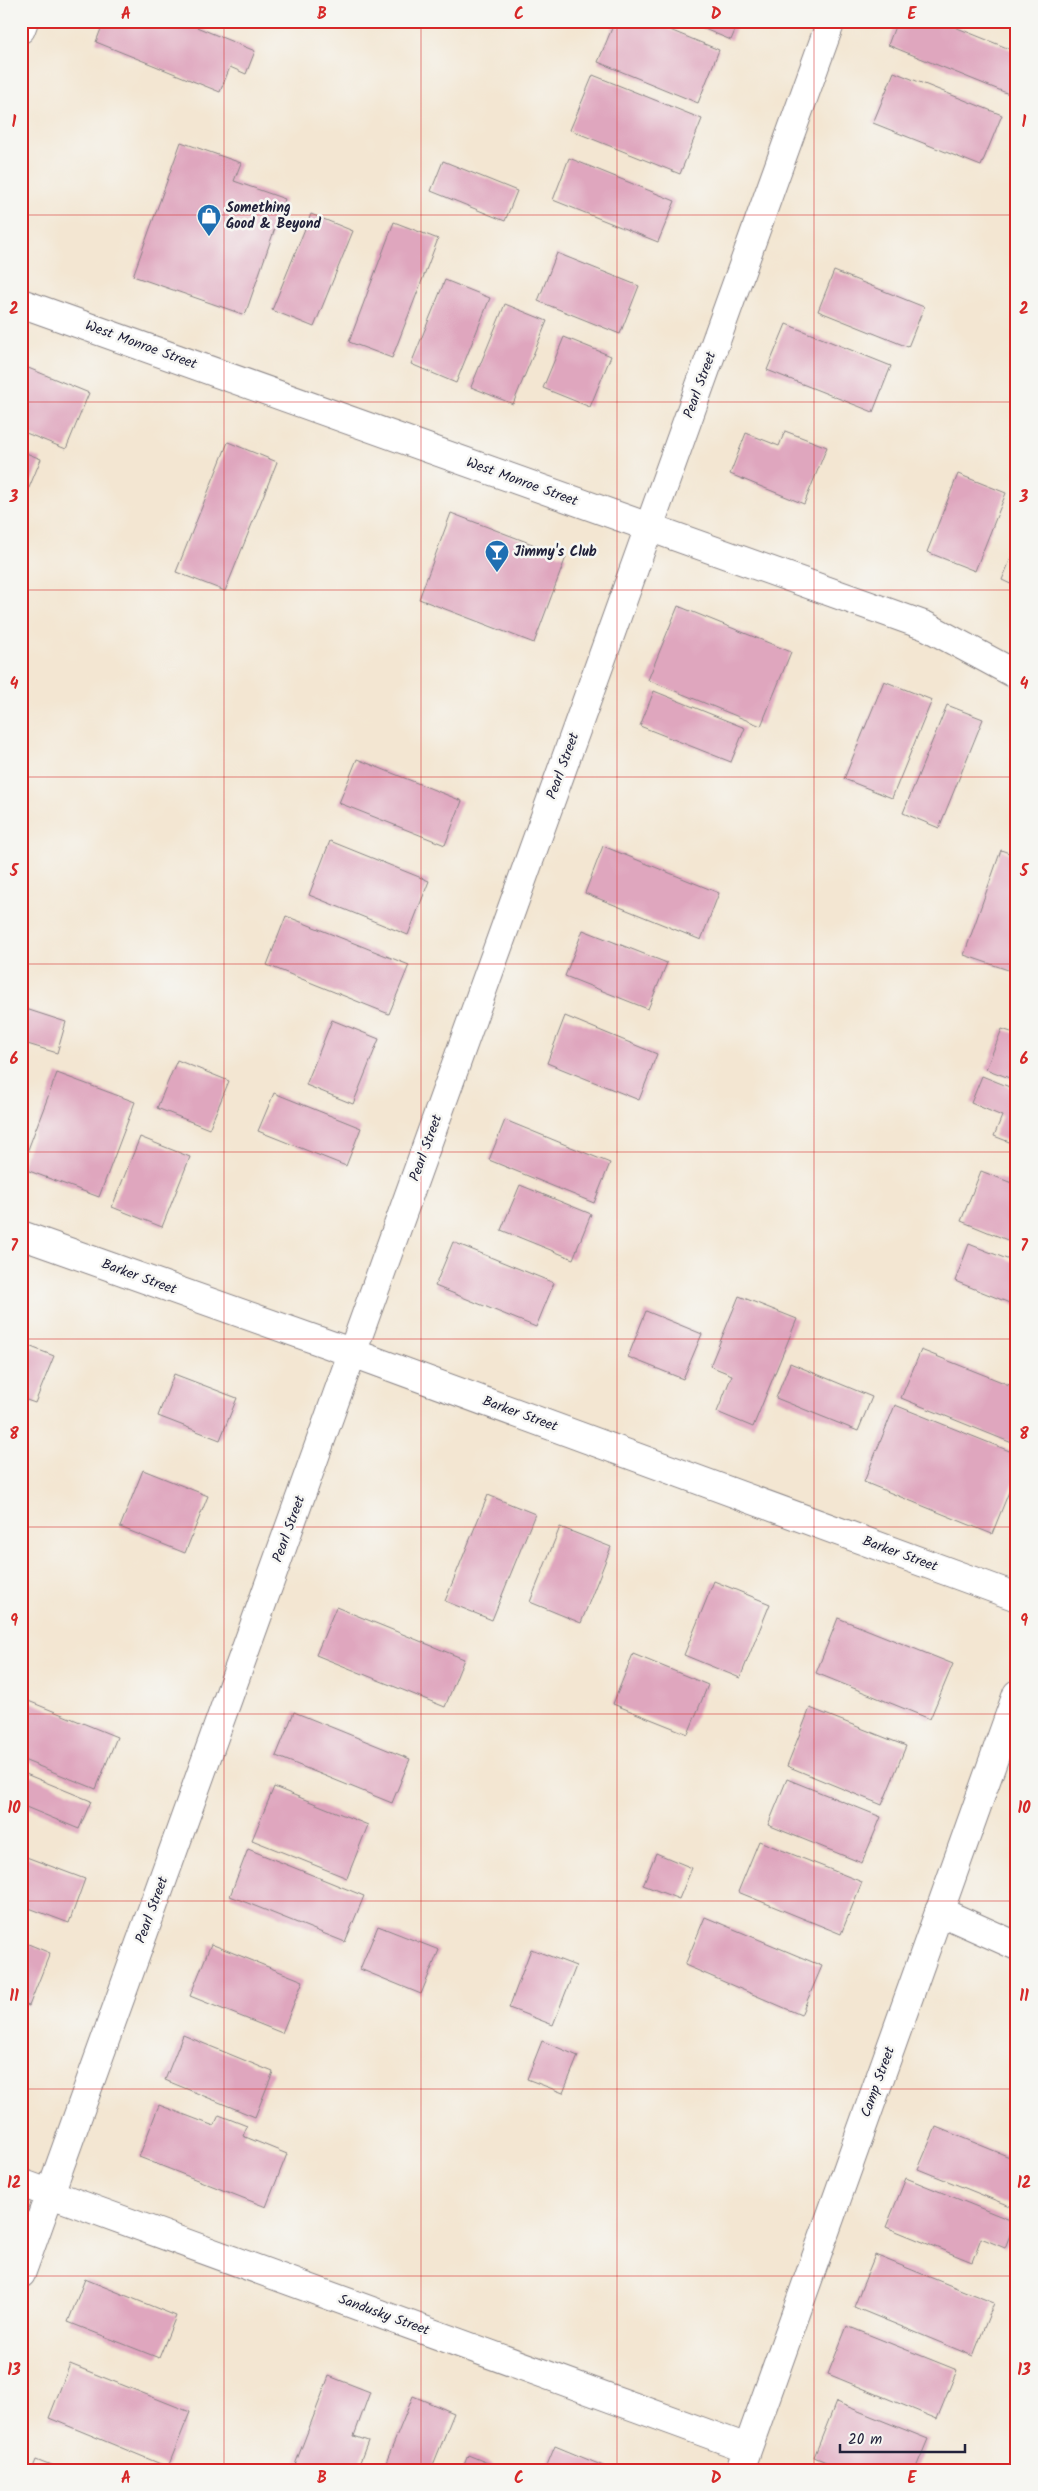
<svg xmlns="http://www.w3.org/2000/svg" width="1038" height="2491" viewBox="0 0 1038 2491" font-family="Kalam,sans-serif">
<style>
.building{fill:#dfa6be}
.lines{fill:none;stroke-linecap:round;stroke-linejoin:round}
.street-casing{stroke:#8a8486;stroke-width:30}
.secondary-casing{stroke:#8a8486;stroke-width:30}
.street{stroke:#fff;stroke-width:28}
.secondary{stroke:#fff;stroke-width:28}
.grid{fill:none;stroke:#d62828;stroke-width:1;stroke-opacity:0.55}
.labels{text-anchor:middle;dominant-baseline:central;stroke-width:5;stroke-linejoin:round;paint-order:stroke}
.poi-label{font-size:14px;font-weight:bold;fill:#22223b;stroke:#f6f6f2;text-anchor:start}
.street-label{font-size:14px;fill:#22223b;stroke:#f6f6f2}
.neatline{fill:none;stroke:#d62828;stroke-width:2}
.grid-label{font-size:16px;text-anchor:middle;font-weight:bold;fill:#d62828}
</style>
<rect width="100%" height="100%" fill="#f6f6f2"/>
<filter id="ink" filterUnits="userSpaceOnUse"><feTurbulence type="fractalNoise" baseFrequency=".02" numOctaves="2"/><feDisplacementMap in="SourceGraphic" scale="10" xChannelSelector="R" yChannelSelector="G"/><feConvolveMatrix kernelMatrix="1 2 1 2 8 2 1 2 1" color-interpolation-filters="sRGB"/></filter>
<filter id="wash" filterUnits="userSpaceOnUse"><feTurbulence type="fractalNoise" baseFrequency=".0096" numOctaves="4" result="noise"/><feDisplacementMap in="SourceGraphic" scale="20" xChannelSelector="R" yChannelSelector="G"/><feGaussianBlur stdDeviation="1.12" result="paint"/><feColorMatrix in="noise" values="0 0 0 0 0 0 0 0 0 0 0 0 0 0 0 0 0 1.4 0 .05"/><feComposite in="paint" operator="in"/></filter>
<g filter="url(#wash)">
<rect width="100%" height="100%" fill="#f3e6d2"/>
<g id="blocks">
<path class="building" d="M104,21h78l73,30 -9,23 -16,-7 -10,25 -124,-50z
M615,21h33l71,29 -21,53 -100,-41z
M685,21h54l-8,19z
M897,21h43l77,31v23l-8,19 -121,-49z
M894,72l108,43 -21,51 -108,-43z
M593,75l109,44 -22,55 -110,-44z
M181,142l60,21 -7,18 51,18 -40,116 -112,-39z
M569,158l106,43 -17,41 -105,-42z
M443,161l74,30 -12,30 -74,-30z
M311,214l42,17 -39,96 -42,-17z
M394,222l44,17 -46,119 -43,-16z
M557,253l82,33 -19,48 -82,-33z
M834,271l90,36 -16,40 -90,-36z
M445,280l45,18 -34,85 -45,-19z
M505,304l42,17 -34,83 -42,-17z
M786,324l105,42 -18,46 -106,-42z
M564,337l47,19 -21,51 -47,-19z
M21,365l68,28 -23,56 -45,-18z
M785,431l42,16 -23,57 -74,-30 16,-41 33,13z
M228,442l49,20 -52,129 -49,-19z
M21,451l20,8 -20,48z
M958,474l48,19 -31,78 -48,-19z
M451,513l115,44 -32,86 -115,-44z
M1017,543v44l-15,-7z
M678,606l113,46 -30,74 -113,-46z
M884,681l48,19 -40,98 -48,-19z
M654,691l91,37 -14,34 -91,-36z
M947,705l36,14 -44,109 -36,-15z
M357,759l105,42 -17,44 -106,-42z
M330,841l99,40 -21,54 -99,-40z
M603,846l116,47 -18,47 -116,-47z
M1001,850l16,6v117l-53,-18z
M286,916l123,49 -20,49 -122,-49z
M583,930l84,33 -19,46 -83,-33z
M26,1009l40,13 -9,31 -36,-11v-18z
M565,1016l92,38 -18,46 -92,-37z
M332,1020l47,19 -26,65 -47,-19z
M1002,1029l15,5v47l-31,-12z
M177,1060l52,21 -20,48 -52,-21z
M57,1073l78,29 -36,95 -78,-29z
M982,1076l35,14v55l-23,-9 8,-20 -31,-13z
M274,1093l87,35 -15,38 -88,-35z
M505,1120l105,43 -16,40 -105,-43z
M140,1137l50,20 -28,70 -50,-20z
M981,1171l36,14v59l-56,-23z
M520,1185l71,29 -18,45 -72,-29z
M453,1242l101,41 -18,44 -101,-41z
M969,1244l48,19v43l-62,-25z
M739,1296l58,23 -44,108 -36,-15 15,-37 -22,-9z
M646,1311l56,23 -19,45 -55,-22z
M21,1343l33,13 -19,47 -14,-5z
M921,1350l96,38v57l-116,-47z
M790,1363l82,34 -14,34 -82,-33z
M174,1374l63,24 -17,42 -62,-24z
M895,1405l122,49v18l-25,62 -128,-52z
M143,1470l65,26 -23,57 -65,-26z
M488,1495l47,19 -43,106 -47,-19z
M560,1527l51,20 -30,76 -51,-21z
M714,1581l56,23 -30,74 -56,-23z
M336,1607l128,52 -19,48 -129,-52z
M838,1618l115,46 -23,55 -114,-46z
M633,1654l75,31 -20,49 -75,-30z
M21,1698l96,39 -21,52 -75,-30z
M810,1708l96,38 -24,59 -95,-39z
M294,1712l116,47 -18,44 -116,-47z
M21,1772l70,29 -12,28 -58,-24z
M787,1779l94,38 -19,46 -94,-38z
M274,1787l94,38 -21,53 -95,-38z
M759,1841l103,41 -21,52 -103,-42z
M248,1849l116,47 -19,46 -115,-46z
M656,1853l36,15 -13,31 -36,-14z
M21,1855l64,24 -16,44 -48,-18z
M705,1917l117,49 -21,49 -116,-50z
M378,1926l61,24 -18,44 -61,-25z
M21,1941l29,12 -21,53 -8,-3z
M211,1944l92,37 -21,52 -92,-37z
M531,1949l45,17 -23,59 -44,-17z
M183,2035l90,37 -18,45 -90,-37z
M542,2041l36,15 -15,37 -36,-14z
M159,2105l55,21 5,-11 28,11 -4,10 44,18 -21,53 -127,-50z
M936,2127l81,33v49l-99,-40z
M906,2178l109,44 -10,26 -24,-10 -9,24 -86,-35z
M875,2255l119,48 -21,53 -119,-49z
M85,2279l91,37 -17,42 -91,-36z
M847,2326l110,44 -20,49 -109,-45z
M70,2364l120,48 -22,55 -119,-49z
M329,2376l41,16 -16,44 14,5 -11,29h-64z
M413,2396l41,17 -23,57h-48z
M836,2402l92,37 -13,31h-70l-31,-13z
M555,2446l58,24h-68z
M468,2455l37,15h-43z
M36,2460l25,10h-29z"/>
</g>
</g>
<g filter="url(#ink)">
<use href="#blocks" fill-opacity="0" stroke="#8a8486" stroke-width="1"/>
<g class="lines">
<defs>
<path id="street" d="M21,29l3,-8
M21,1235l332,118 664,244
M939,1911l78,35
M21,2183l726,265
M21,2274l810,-2253"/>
<path id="secondary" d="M21,303l905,323 91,49
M740,2470l277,-776"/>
</defs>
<use href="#street" class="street-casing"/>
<use href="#secondary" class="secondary-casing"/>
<use href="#street" class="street"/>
<use href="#secondary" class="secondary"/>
</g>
</g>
<path class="grid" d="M224,21v2449M421,21v2449M617,21v2449M814,21v2449M21,215h996M21,402h996M21,590h996M21,777h996M21,964h996M21,1152h996M21,1339h996M21,1527h996M21,1714h996M21,1901h996M21,2089h996M21,2276h996"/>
<defs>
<symbol id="shop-pin" viewBox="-11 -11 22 30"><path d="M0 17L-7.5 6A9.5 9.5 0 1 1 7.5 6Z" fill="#1f6fb2" stroke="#f6f6f2"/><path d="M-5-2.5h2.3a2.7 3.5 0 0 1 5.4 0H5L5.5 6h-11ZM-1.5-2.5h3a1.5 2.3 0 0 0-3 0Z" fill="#fff"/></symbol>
<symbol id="bar-pin" viewBox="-11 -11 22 30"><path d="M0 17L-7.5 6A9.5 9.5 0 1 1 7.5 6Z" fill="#1f6fb2" stroke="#f6f6f2"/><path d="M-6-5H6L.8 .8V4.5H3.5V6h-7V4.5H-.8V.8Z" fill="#fff"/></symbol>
</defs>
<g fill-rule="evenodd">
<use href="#shop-pin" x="195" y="202" width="28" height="38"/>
<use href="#bar-pin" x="483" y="538" width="28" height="38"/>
</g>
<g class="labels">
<g class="poi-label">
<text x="226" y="208">Something<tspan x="226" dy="16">Good &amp; Beyond</tspan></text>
<text x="514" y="552">Jimmy's Club</text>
</g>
<g class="street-label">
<text transform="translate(141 345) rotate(20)">West Monroe Street</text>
<text transform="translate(700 385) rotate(-70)">Pearl Street</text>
<text transform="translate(522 482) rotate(20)">West Monroe Street</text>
<text transform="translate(563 766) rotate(-70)">Pearl Street</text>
<text transform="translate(426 1148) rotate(-70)">Pearl Street</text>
<text transform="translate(139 1277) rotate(20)">Barker Street</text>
<text transform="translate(520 1414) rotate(20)">Barker Street</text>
<text transform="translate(289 1529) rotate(-70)">Pearl Street</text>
<text transform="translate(900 1554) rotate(20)">Barker Street</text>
<text transform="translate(152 1910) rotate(-70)">Pearl Street</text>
<text transform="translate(878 2082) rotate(-70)">Camp Street</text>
<text transform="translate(384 2315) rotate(20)">Sandusky Street</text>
</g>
</g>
<rect width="1038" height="2491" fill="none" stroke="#f6f6f2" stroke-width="55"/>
<path d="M840 2444v8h125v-8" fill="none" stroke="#22223b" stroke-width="2.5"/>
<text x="848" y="2444" font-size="15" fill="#22223b" stroke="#f6f6f2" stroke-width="4" paint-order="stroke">20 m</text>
<rect x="28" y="28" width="982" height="2436" class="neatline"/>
<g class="grid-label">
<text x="126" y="19">A</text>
<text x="322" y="19">B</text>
<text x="519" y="19">C</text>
<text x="716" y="19">D</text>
<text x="912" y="19">E</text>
<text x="14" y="127">1</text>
<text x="1024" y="127">1</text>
<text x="14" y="314">2</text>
<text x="1024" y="314">2</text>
<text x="14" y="502">3</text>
<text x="1024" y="502">3</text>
<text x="14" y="689">4</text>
<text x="1024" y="689">4</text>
<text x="14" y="876">5</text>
<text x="1024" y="876">5</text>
<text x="14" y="1064">6</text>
<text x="1024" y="1064">6</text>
<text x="14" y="1251">7</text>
<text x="1024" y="1251">7</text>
<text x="14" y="1439">8</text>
<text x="1024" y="1439">8</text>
<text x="14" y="1626">9</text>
<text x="1024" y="1626">9</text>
<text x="14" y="1813">10</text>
<text x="1024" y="1813">10</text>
<text x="14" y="2001">11</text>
<text x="1024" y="2001">11</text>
<text x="14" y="2188">12</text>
<text x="1024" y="2188">12</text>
<text x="14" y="2375">13</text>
<text x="1024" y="2375">13</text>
<text x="126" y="2483">A</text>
<text x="322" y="2483">B</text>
<text x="519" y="2483">C</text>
<text x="716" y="2483">D</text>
<text x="912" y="2483">E</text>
</g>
</svg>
